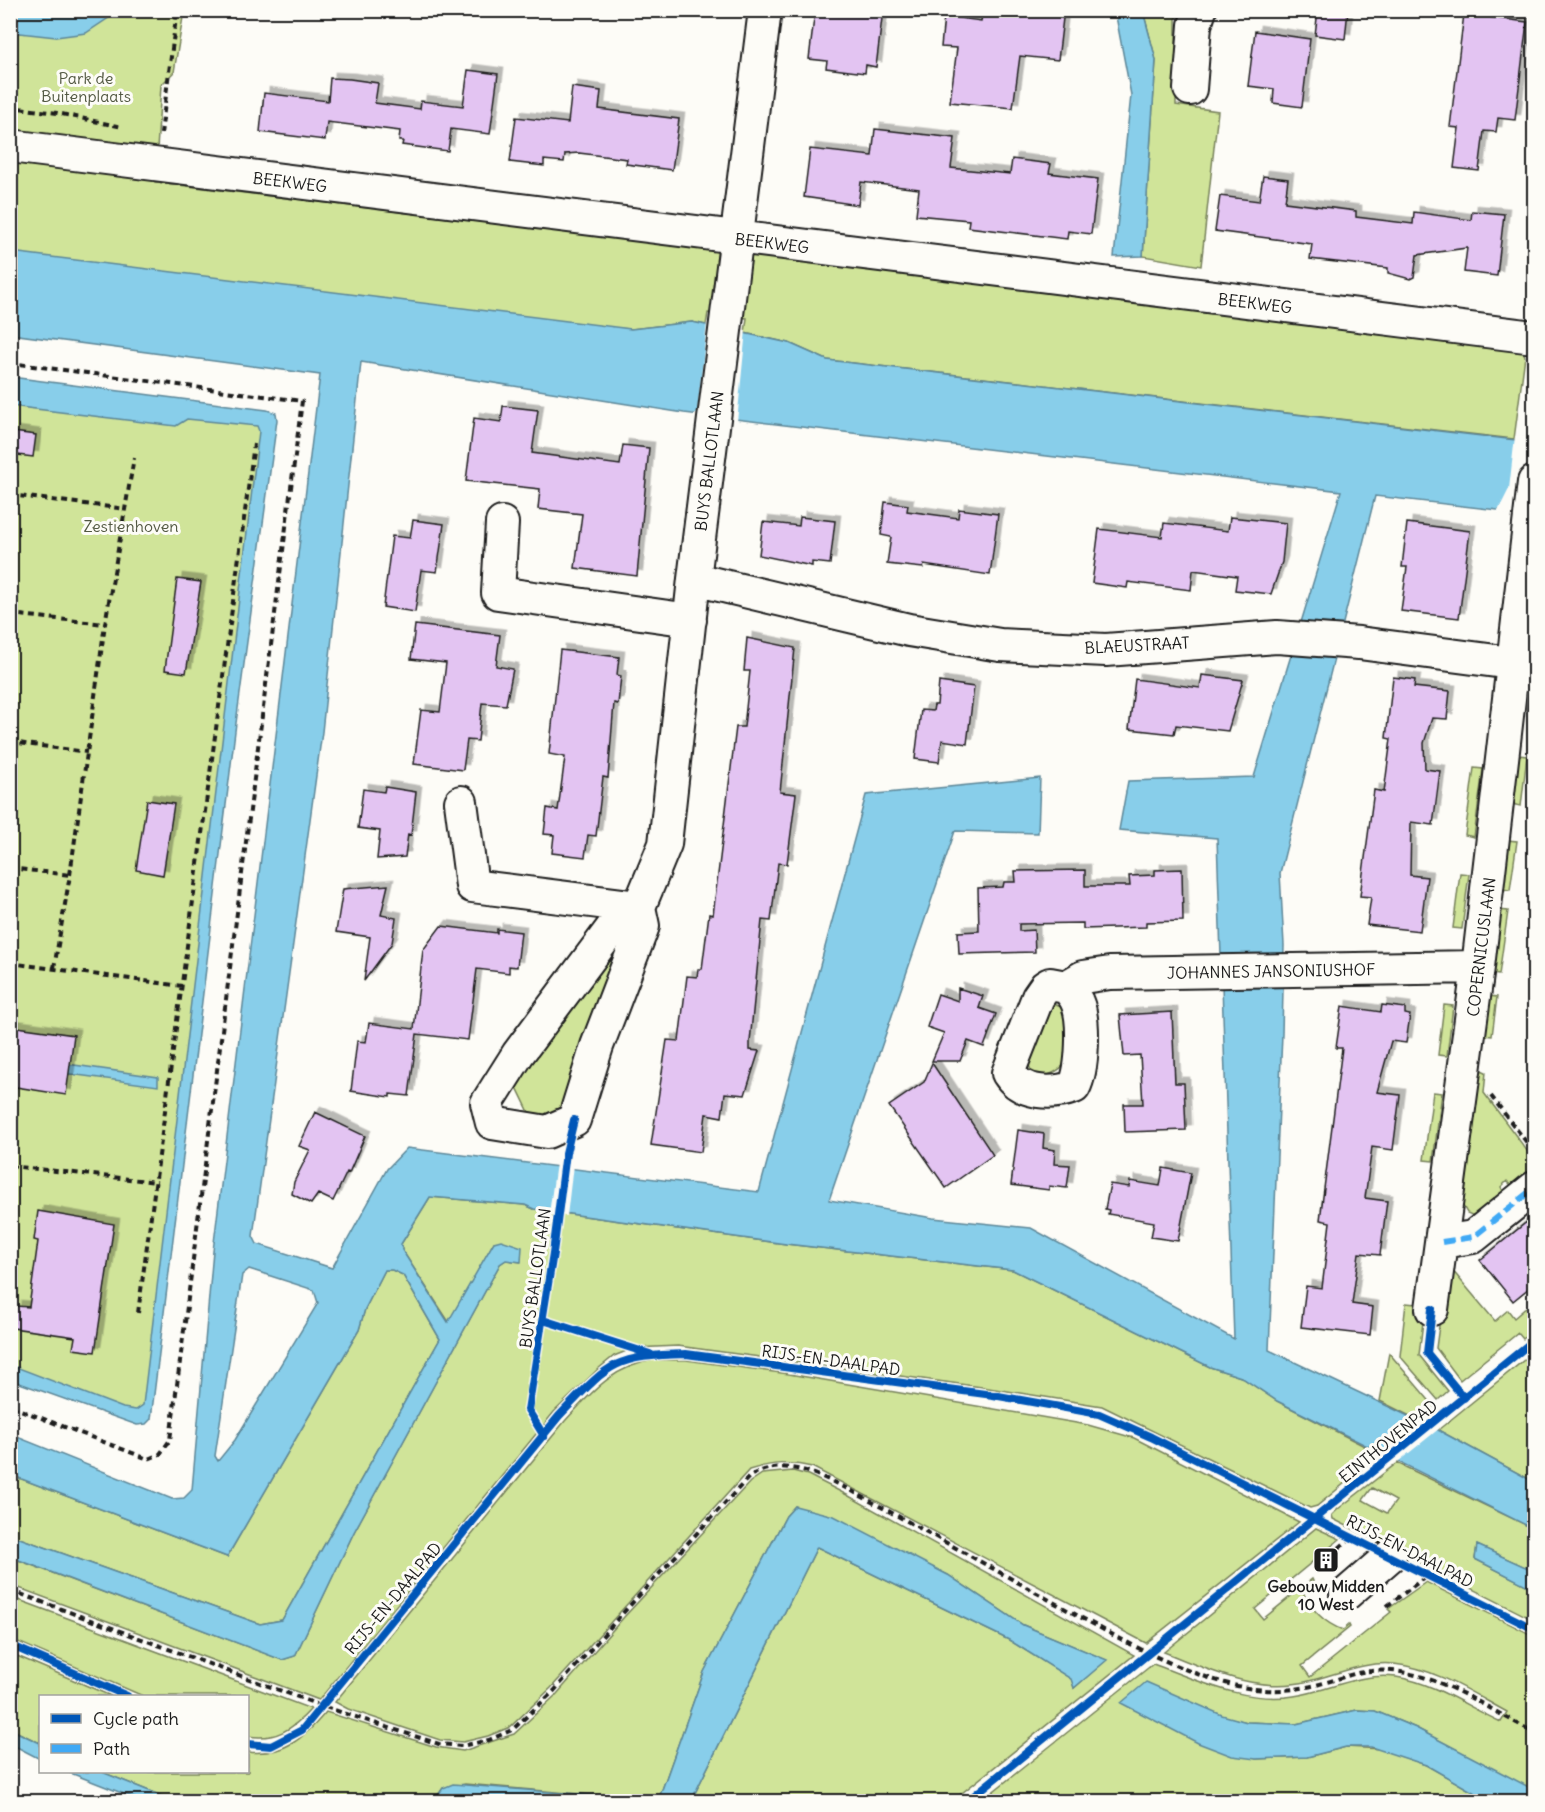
<svg xmlns="http://www.w3.org/2000/svg" width="1545" height="1812" viewBox="0 0 1545 1812" font-family="Delius,sans-serif">
<style>
.green{fill:#d0e499;stroke:#76805a;stroke-width:1.5;fill-rule:evenodd}
.water{fill:#88ceea;stroke:#5d8798;stroke-width:1.5;fill-rule:evenodd}
.pier{fill:#fdfcf7}
.building{fill:#e3c4f2;stroke:#1c1c1c;stroke-width:1.5;filter:url(#shadow)}
.lines{fill:none;stroke-linecap:round;stroke-linejoin:round}
.minor-casing{stroke:#1c1c1c;stroke-width:36}
.path{stroke:#1c1c1c;stroke-width:4;stroke-dasharray:6 4.5;stroke-linecap:butt}
.minor{stroke:#fdfcf7;stroke-width:32}
.quiet{stroke:#3fa9f5;stroke-width:6;stroke-dasharray:12 6;stroke-linecap:butt}
.cycleway-casing{stroke:#fdfcf7;stroke-width:11}
.cycleway{stroke:#0057b8;stroke-width:8}
.labels{text-anchor:middle;dominant-baseline:central;stroke-width:6;stroke-linejoin:round;paint-order:stroke}
.park-label{font-size:16px;fill:#525842;stroke:#fdfcf7}
.street-label{font-size:16px;fill:#1c1c1c;stroke:#fdfcf7}
.poi-label{font-size:16px;font-weight:bold;fill:#1c1c1c;stroke:#fdfcf7}
</style>
<defs>
<filter id="shadow"><feDropShadow dx="5.5" dy="-5.5" stdDeviation="0" flood-color="#0004"/></filter>
</defs>
<rect width="100%" height="100%" fill="#fdfcf7"/>
<filter id="ink" filterUnits="userSpaceOnUse"><feTurbulence type="fractalNoise" baseFrequency=".0167" numOctaves="2"/><feDisplacementMap in="SourceGraphic" scale="12" xChannelSelector="R" yChannelSelector="G"/><feConvolveMatrix kernelMatrix="1 2 1 2 8 2 1 2 1" color-interpolation-filters="sRGB"/></filter>
<g filter="url(#ink)">
<path class="green" d="M11,11h173l-10,61 -13,13 -6,97 566,69 -5,63 -8,-1 -2,12 -14,-3 -61,7 -620,-39z
M1143,11h33v94l42,6 -17,155 -58,-10 13,-196z
M753,254l770,97 2,5 -11,83 -687,-79 -38,-17 -44,-10 2,-15 -7,-1 10,-60z
M10,388l256,33 -124,997 -131,-46z
M1518,755l9,1 -6,50 -10,-2z
M1474,768l9,1 -9,68 -9,-2z
M1507,840l10,1 -7,49 -9,-1z
M1460,873l9,1 -7,55 -9,-1z
M1498,910l10,1 -9,64 -8,-1z
M625,932l-53,169 -21,15 -22,-4 -15,-31z
M1488,996l9,1 -5,39 -9,-1z
M1052,1004l10,3 5,8v46c-11,17 -42,23 -38,-5 2,-14 16,-38 23,-52z
M1444,1005l9,1 -6,50 -9,-1z
M1479,1069l7,3 -2,21 50,67v10l-20,18 -7,-7 -6,6 4,8 -31,21 -7,-3 -5,-9z
M1433,1092l9,1 -9,68 -9,-1z
M430,1197l95,8 9,4 252,35 227,26 197,97 31,10 36,24 103,53 -63,52 -7,2 -208,-102 -120,-19 -304,-41 -44,2 -20,8 -16,13 -44,43 -235,288 -308,-115 -1,-28 272,103 13,-4 59,-124 146,-268 6,-4 15,2 -27,-20 -45,80 -47,-72 -1,-6z
M385,1270h7l11,5 37,64 -158,281 -22,4 -249,-89v-60l216,82 132,-227 6,-21z
M1452,1270l43,51 13,-11 6,8 20,-17v28l-11,10 -5,-6 -58,47 -24,-32 5,-37h7z
M1406,1303l19,2 -6,50 29,36 -10,9 -38,-44z
M1534,1352v130l-96,-52z
M1389,1353l44,52v6l-13,10 -40,-20z
M654,1360h32l103,14 299,51 46,13 165,84 -153,121 -334,-176c-22,-6 -41,-4 -63,3l-198,218 -41,39 -22,9 -25,6 -23,-2 -92,-31 -13,-7 230,-281c27,-29 48,-55 89,-61z
M1397,1463l137,66v42l-57,-26 -2,14 59,30v31l-201,-101 -1,-4 6,-6zM1372,1488l24,13 -9,12 -24,-13z
M793,1471l15,4 39,20 287,160 -182,146h-261l126,-254 192,93 63,39 2,9 32,-28 -83,-35 -75,-50 -153,-69 -9,10 -82,156 -46,129h-27l-5,-3 -161,-14 -22,4 -9,13h-260l-72,-29h146v-20c36,4 56,-14 78,-40l110,35 27,4 51,-17 43,-40 67,-77 126,-135 12,-8z
M1316,1528l24,11 -85,70 8,10 49,-40 1,2 -11,9c8,18 22,33 41,40l6,-5 1,2 -48,39 8,11 81,-65 -3,-3 38,-27 108,54v155l-118,-63 -41,-17 -18,-1 -61,14 -49,-2 -25,-6 -76,-33 -24,20 134,56 51,-2 39,-10 35,2 45,16 63,36h-105l-13,-6 -3,7h-388l173,-138c44,16 93,40 141,32 34,-5 67,-24 102,-19 39,6 70,29 105,45l6,-10c-35,-19 -72,-44 -113,-48 -30,-3 -56,10 -85,17 -51,13 -98,-10 -145,-29z
M11,1597l300,112c-18,20 -36,32 -63,27v-40h-105l-132,-57z
M10,1653l101,43h-71v47l-29,-14z
M460,1797l48,4 -59,1 2,-4z"/>
<path class="water" d="M11,10h108v1l-33,22 -30,4 -45,-5z
M1115,11h28l13,49 -13,196 -29,1 17,-162z
M11,252l620,77 61,-7 97,21 38,17 707,82v72l-159,-18 -95,377 4,72 -2,89 -13,316 169,80 96,52v47l-257,-128 -36,-24 -31,-10 -197,-97 -227,-26 -252,-35 -9,-4 -95,-8 -29,47 1,6 46,72 46,-80 7,-2 21,7 -1,15 -15,-2 -6,4 -146,268 -59,124 -13,4 -271,-103v-22l249,89 22,-4 158,-281 -37,-64 -11,-5h-7l-20,39 -6,21 -132,227 -216,-82 -1,-41 162,65 12,-1 8,-8 21,-239 107,-876 -309,-41zM361,362l323,51 657,78 -87,286 -126,4 -9,49 98,8 17,501 -203,-111 -98,-10 -104,-18 126,-369 83,2 2,-55 -174,17 -107,397 -352,-44 -20,21 -55,99 -75,-24 -4,-8 69,-504zM249,1269l65,21 4,13 -83,137 -17,21 -3,-5 27,-181z
M11,377l256,33 9,3 1,7 -41,303 -85,696 -5,5 -9,1 -126,-45v-15l112,43 13,2 7,-5 116,-974 -2,-5 -70,-7 -11,7 -165,-20z
M11,1056l147,21v9l-147,-20z
M795,1506l39,10 114,59 75,50 84,35 -33,28 -3,-9 -62,-39 -192,-93 -126,254h-33l46,-129 82,-156z
M1477,1545l57,26v18l-59,-30z
M1146,1682l76,33 25,7 49,2 61,-14 18,1 41,17 109,57 9,6v10h-45l-63,-36 -55,-18h-25l-39,10 -51,2 -24,-3 -34,-13 -77,-40z
M10,1729l30,14v16l-29,-15z
M68,1772h34l72,29h-32z
M453,1784l173,14 5,3 -123,1 -57,-4 -2,3h-15l9,-13z"/>
<path class="pier" d="M707,322l39,8 -9,92 -44,-5 4,-5z
M1515,436l19,3v78l-37,-4 12,-24z
M556,1163l17,2 -6,51 -18,-2z
M1423,1419l17,9 -46,37 -17,-9z"/>
<path class="building" d="M815,10h68l-7,57 -10,-2 -1,8 -39,-5 1,-7 -18,-2z
M983,10l27,4v-4h54l-6,50 -38,-4 -7,52 -63,-6 7,-54 -16,-1 3,-31 37,5z
M1318,10h30l-3,29 -30,-4z
M1464,14l63,8 -12,98 -17,-2 -2,14 -12,-1 -5,40 -25,-3 5,-40 -9,-1z
M1255,31l55,8 -8,68 -29,-4 1,-14 -26,-3z
M468,70l30,4 -8,60 -39,-5 -3,22 -46,-6 1,-4h-4l1,-10 -73,-9 -2,18 -65,-8 4,-39 64,8 2,-23 20,1 28,4 -3,20 45,6 1,-8 42,5z
M572,87l29,4 -2,18 80,10 -7,51 -46,-6 1,-5 -48,-6 -14,1 -1,8 -20,-2v6l-34,-4 6,-45 52,6z
M875,129l80,9 -4,30 59,6 2,-15 39,5 -2,9 49,6 -7,55 -23,-3 -1,8 -99,-12 1,-7 -53,-5 3,-26 -58,-7 -3,23 -54,-8 6,-48 62,7z
M1263,176l25,3 -3,23 71,9v6l57,7 1,-12 57,8 1,-9 32,3 -7,62 -33,-4 3,-24 -50,7 -3,22 -4,2 -22,-6v-5l-78,-9 2,-15 -97,-13 5,-35 39,5z
M503,406l35,4 -6,43 88,12 3,-20 26,3 -12,128 -62,-8 7,-54 -44,-5 2,-20 -74,-8 8,-63 27,4z
M13,432l23,3 -3,22 -23,-3z
M885,502l23,3 -1,6 51,7 1,-9 39,5 -8,61 -66,-10 -1,3 -36,-4 4,-27 -10,-2z
M800,517l35,4 -5,43 -18,-2v4l-53,-11 4,-33 36,4z
M1230,517l56,6 -4,39 -11,32 -36,-4 2,-14 -44,-6 -2,20 -63,-8 -1,6 -35,-5 7,-54 63,8 2,-14 64,8z
M413,520l31,4 -7,48 -16,-2 -6,42 -32,-5 9,-71 18,2z
M1407,523l63,8 -11,87 -58,-7 6,-44h-5z
M177,579l24,3 -15,91 -21,-3z
M415,625l85,10 -4,31 17,3 -7,36 -24,-2 -4,38 -11,-1 -4,30 -49,-6 7,-54 19,2 6,-49 -35,-4z
M747,638l48,10 -15,144 16,2 -9,70 -9,-1 -7,58 -9,-1 -12,122v8l9,1 -14,44 -20,-2 -3,24 -16,-3 -5,38 -50,-7 16,-105 12,1 8,-65 10,1 1,-8h4l7,-55 4,1 23,-188h8l6,-56h-6z
M560,650l59,7 -2,18 4,1 -3,28 -4,-1 -6,75 -5,-1 -7,59 -8,-1 -3,22 -33,-4 2,-18 -10,-1 3,-26 11,2 7,-53 -16,-3z
M1202,675l41,5 -15,51 -52,-6 -2,9 -45,-5 6,-50 65,9z
M1393,677l22,3 -1,7 36,4 -3,28 -15,-1 -8,25 1,26 15,2 -7,54 -22,-3 -1,53 17,2 -7,54 -53,-6 4,-28 -11,-1 14,-106 10,2 7,-53 -5,-1z
M939,682l35,5 -7,57 -25,-4 -3,22 -24,-3 6,-49 12,1 1,-6h3z
M385,787l31,5 -5,43 -3,-1 -3,23 -28,2 3,-28 -22,-3 5,-39 21,3z
M147,800l27,4 -11,71 -27,-5z
M1182,869l1,52 -37,1v5l-63,2v-6l-64,1v7l15,-1 1,22 -76,2 -1,-22 21,-1 -1,-43 25,-1 1,-5h12l-1,-11 70,-1v16h45l-1,-10 26,-1v-5z
M388,885l-7,30 15,3 -4,25 -28,38 6,-44 -34,-5 7,-43z
M441,926l56,7v-4l24,3 -4,35 -8,-1v7l-32,-4 -9,71 -51,-6 -8,62 -19,-2v3l-39,-6 6,-50 9,1 3,-19 45,6 9,-79z
M958,988l25,8 -4,12 17,6 -12,33 -16,-6 -8,20h-28l12,-28 -17,-6 11,-33 20,7z
M1382,1005l23,3v6l5,1 -4,28 -15,-2 -14,51 23,3 -7,55 -21,-3 -7,51 22,3 -7,54 -21,-2 -7,51 21,3 -3,28 -69,-8 5,-41 16,2 8,-66 -10,-2 22,-172h-6l6,-42 39,6z
M1172,1012l3,71h9l2,47 -61,2 -1,-28h19l-3,-49 -16,1 -4,-41z
M10,1026l64,9 -8,60 -56,-9z
M932,1063l61,92 -47,33 -57,-82 35,-24z
M315,1112l50,24 -16,37 -2,-1 -14,29 -15,-7 -7,10 -19,-10 2,-12 16,-32 -11,-4z
M1018,1130l26,4 -1,14 12,2 -1,14 16,1 -3,23 -18,-2v4l-38,-5z
M1163,1168l28,5 -13,68 -27,-4 3,-15 -46,-8 1,-4 -4,-1 5,-25 19,3 1,-6 30,5z
M38,1211l76,13 -19,128 -22,-3 2,-12 -62,-9 3,-22 13,1 9,-66 -4,-1z
M1534,1216v68l-21,17 -33,-41z"/>
<g class="lines">
<defs>
<path id="minor" d="M1190,89l5,-64 5,-15
M10,146l1524,191
M502,523l-4,70 192,27
M694,579l215,51 91,15 106,5 171,-13 82,6 175,23
M461,802l11,84 167,21
M639,907l4,19 -46,120 -23,74 -27,12 -55,-9 -5,-20 31,-49 98,-131 23,-16 26,-63 29,-265 71,-569
M1066,987c4,4 9,10 11,15 8,18 6,68 -3,85 -22,8 -53,7 -66,-14l30,-76 7,-10 5,-3 16,3 17,-10 27,-4 368,-6
M1442,1242l31,-5 61,-49
M1432,1309l46,-342 56,-485
M1346,1594l44,-38"/>
</defs>
<use href="#minor" class="minor-casing"/>
<path class="path" d="M10,107l47,6 65,14
M161,134l16,-124
M10,363l292,38 -132,1039 -10,14 -12,5 -138,-53
M10,495l116,14
M10,614l95,10
M10,742l77,10
M10,868l60,7
M10,963l172,23
M54,968l16,-93 35,-251 29,-166
M1491,1096l43,56
M10,1166l147,16
M138,1313l116,-869
M1339,1548l13,-11
M10,1590l312,116 117,38 23,2 27,-6 23,-10 42,-39 67,-76 129,-139c35,-20 68,-1 100,14 68,37 135,74 203,112 57,31 113,65 176,82 34,9 65,8 98,-2 15,-4 28,-10 44,-11 58,-6 114,37 163,61
M1387,1606l41,-31"/>
<use href="#minor" class="minor"/>
<path class="quiet" d="M1442,1242l31,-5 61,-49"/>
<defs>
<path id="cycleway" d="M1432,1309l-5,44 37,45
M543,1320l107,34
M544,1436l-16,-26 25,-157 13,-100 8,-33
M10,1645l117,51
M248,1744l23,2 31,-16 257,-314c50,-52 53,-60 127,-62l307,41 106,19 52,23 383,192
M966,1802l568,-462"/>
</defs>
<use href="#cycleway" class="cycleway-casing"/>
<use href="#cycleway" class="cycleway"/>
</g>
</g>
<defs>
<symbol id="building-square" viewBox="-11 -11 22 22"><rect x="-9" y="-9" width="18" height="18" rx="4" fill="#1c1c1c" stroke="#fdfcf7"/><path d="M-4-6H4V6H1V3H-1V6H-4ZM-2.5-4.3h1.7v1.8h-1.7ZM.8-4.3h1.7v1.8H.8ZM-2.5-1h1.7V.8h-1.7ZM.8-1h1.7V.8H.8Z" fill="#fff"/></symbol>
</defs>
<g fill-rule="evenodd">
<use href="#building-square" x="1311" y="1545" width="30" height="30"/>
</g>
<g class="labels">
<g class="park-label">
<text x="86" y="78">Park de<tspan x="86" dy="18">Buitenplaats</tspan></text>
<text x="131" y="526">Zestienhoven</text>
</g>
<g class="street-label">
<text transform="translate(290 182) rotate(7)">BEEKWEG</text>
<text transform="translate(772 243) rotate(7)">BEEKWEG</text>
<text transform="translate(1255 303) rotate(7)">BEEKWEG</text>
<text transform="translate(709 461) rotate(-83)">BUYS BALLOTLAAN</text>
<text transform="translate(1137 645) rotate(-3)">BLAEUSTRAAT</text>
<text transform="translate(1481 947) rotate(-83)">COPERNICUSLAAN</text>
<text transform="translate(1271 971) rotate(-1)">JOHANNES JANSONIUSHOF</text>
<text transform="translate(535 1278) rotate(-82)">BUYS BALLOTLAAN</text>
<text transform="translate(831 1360) rotate(8)">RIJS-EN-DAALPAD</text>
<text transform="translate(1388 1441) rotate(-39)">EINTHOVENPAD</text>
<text transform="translate(1410 1551) rotate(27)">RIJS-EN-DAALPAD</text>
<text transform="translate(393 1598) rotate(-50)">RIJS-EN-DAALPAD</text>
</g>
<g class="poi-label">
<text x="1326" y="1586">Gebouw Midden<tspan x="1326" dy="18">10 West</tspan></text>
</g>
</g>
<rect width="1545" height="1812" fill="none" stroke="#fdfcf7" stroke-width="36"/>
<rect x="18" y="18" width="1509" height="1776" fill="none" stroke="#1c1c1c" stroke-width="2" filter="url(#ink)"/>
<rect x="39" y="1695" width="210" height="78" fill="#fdfcf7" stroke="#a3a29f" stroke-width="1.5"/>
<rect x="51" y="1714" width="30" height="9" fill="#0057b8" stroke="#a3a29f" stroke-width="1.5"/>
<text x="93" y="1725" font-size="18" fill="#1c1c1c">Cycle path</text>
<rect x="51" y="1744" width="30" height="9" fill="#3fa9f5" stroke="#a3a29f" stroke-width="1.5"/>
<text x="93" y="1755" font-size="18" fill="#1c1c1c">Path</text>
</svg>
